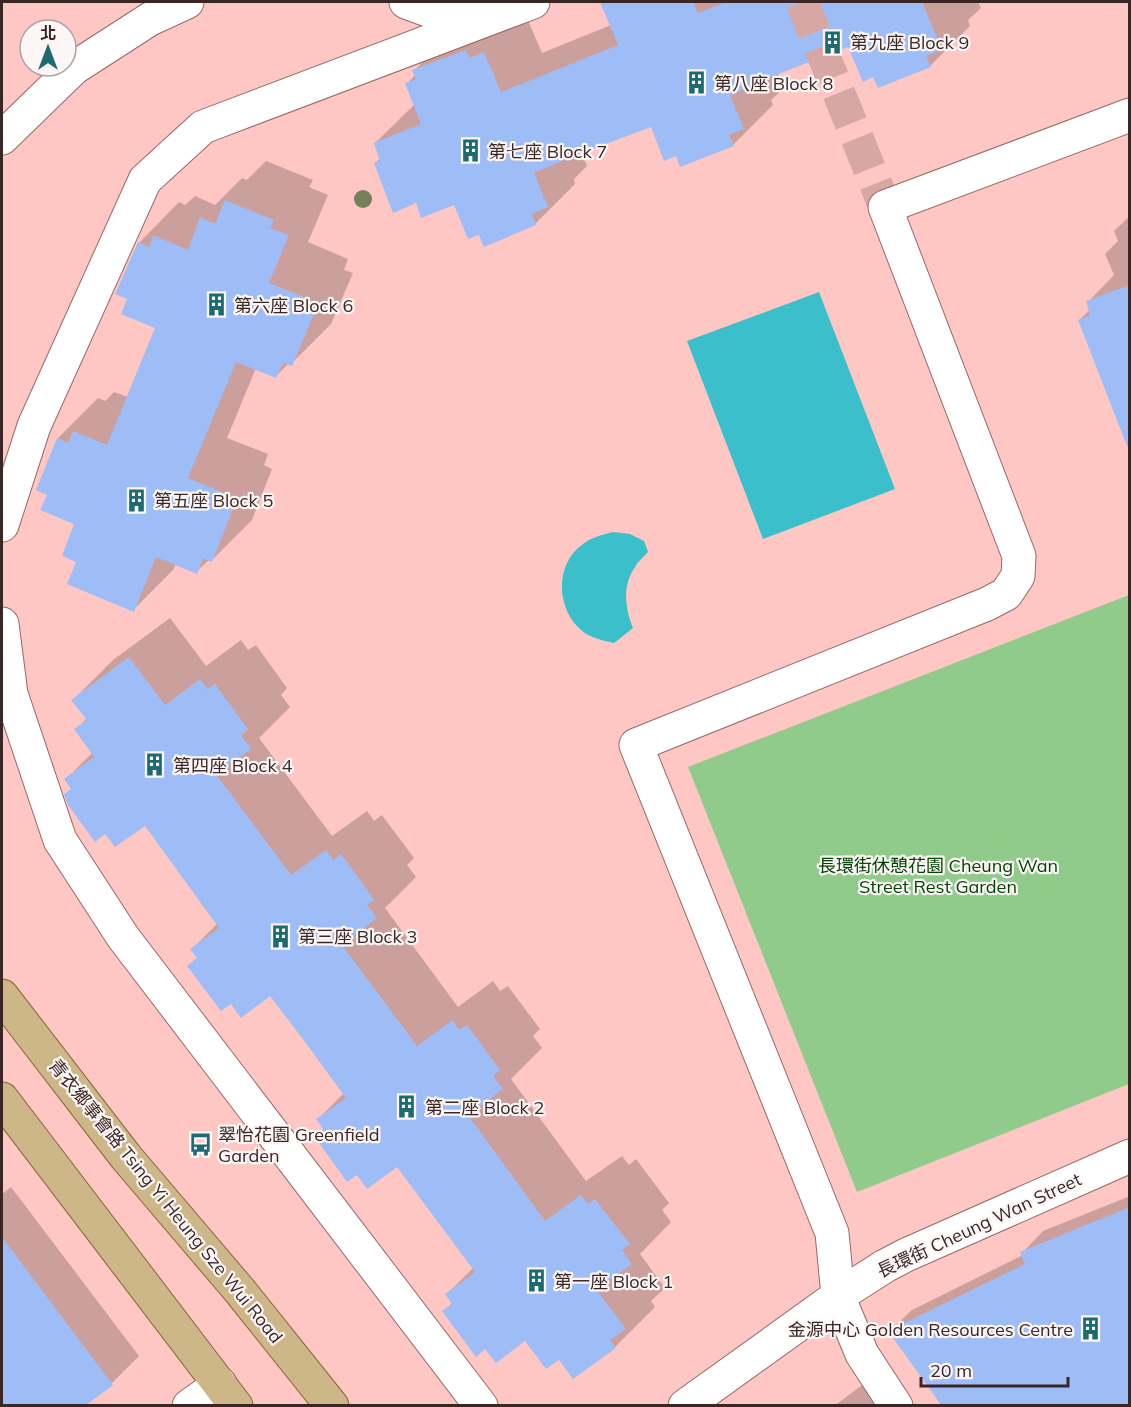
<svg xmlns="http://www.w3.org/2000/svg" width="1131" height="1407" viewBox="0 0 1131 1407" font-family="Mulish,'Noto Sans TC',sans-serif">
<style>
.green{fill:#90cb8b}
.water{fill:#3bbfca}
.shadow{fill:#0003}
.building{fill:#9ebdf6}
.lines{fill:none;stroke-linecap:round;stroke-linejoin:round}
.minor-tunnel{stroke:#d7a7a4;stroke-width:33;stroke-dasharray:33 16;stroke-linecap:butt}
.minor-casing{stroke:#996866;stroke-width:35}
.major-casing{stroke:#846533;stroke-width:35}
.minor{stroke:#fff;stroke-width:33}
.major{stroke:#cdb789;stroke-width:33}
.tree{fill:#73805a}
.labels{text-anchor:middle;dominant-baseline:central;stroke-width:4.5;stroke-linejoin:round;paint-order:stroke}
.poi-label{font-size:18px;fill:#3a2625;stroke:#fcf6f6;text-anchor:start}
.park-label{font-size:18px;fill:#024503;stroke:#fcf6f6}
.street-label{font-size:18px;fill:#3a2625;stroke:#fcf6f6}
</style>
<rect width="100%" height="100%" fill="#fec7c4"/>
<path class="green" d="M1129,595v489l-272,108 -169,-425z"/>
<path class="water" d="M819,292l76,197 -132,50 -76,-198z
M613,532l17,2 14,7 4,11c-4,5 -10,9 -13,15 -13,19 -10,41 -2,61l-19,15c-13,-3 -28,-6 -37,-17 -21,-23 -21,-63 6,-82 9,-7 19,-9 30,-12z"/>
<path class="shadow" d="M607,2h371l3,6 -13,12 2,6 -40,40 -56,9 -25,-30 -71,28 6,15 -13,12 2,5 -40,40 -56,9 -25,-29 -71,27 6,14 -13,13 1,5 -40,40 -55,9 -25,-30 -38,-2 -42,-38 6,-5 -6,-15 40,-39 -8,-20 9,-10 -2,-3 40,-41 71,-17 17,40 69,-28 -8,-20z
M266,161l47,19 -4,7 19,8 -20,47 40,17 -4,11 9,3 -22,51 -40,40 -2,-1 -13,13 -20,-8 -29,70 41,16 -4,11 8,4 -20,51 -40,40 -2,-1 -14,13 -20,-8 -3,6 -40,40 -55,-49 -2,-38 -27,-29 -11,-5 20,-51 40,-40 7,3 9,-9 14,5 29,-70 -28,-29 10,-55 40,-41 6,3 10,-9 20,9 27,-27 5,2z
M1130,216v176l-51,-72 11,-10 -2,-8 26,-27 -9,-21 13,-13 -4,-10z
M170,618l36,48 35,-26 7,10 8,-5 31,43 -6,7 9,12 -31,31 73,98 35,-25 7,10 8,-6 11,15 21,28 -7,7 9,12 -31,31 73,99 35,-26 7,10 8,-5 11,15 21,28 -7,7 9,12 -31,31 75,102 36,-25 7,9 7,-6 33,44 -7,7 9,12 -31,32 25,34 -14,13 4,6 -40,40 -56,11 -33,-19 -41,8 -41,-36 9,-9 -6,-8 26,-26 -76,-103 -73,-37 -6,-9 26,-26 -73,-99 -40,8 -42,-36 9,-9 -6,-8 26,-26 -73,-99 -40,8 -39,-53 27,-27 -17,-23 11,-11 -14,-18 40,-40z
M11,1187l128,169 -27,27 -29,23h-81v-212z
M1130,1196v210l-240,-75 22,-21 111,-55 -1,-2 21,-22z
M869,1380l20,26h-55z"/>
<path class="building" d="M600,2h93l5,11 29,-11h195l20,47 -16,7 5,11 -53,21 -5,-11 -10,5 -15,-35 -85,33v2l-33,13 14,34 -15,6 5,11 -54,21 -4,-11 -12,5 -13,-34 -85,32 -32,14 14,34 -16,7 4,11 -52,22 -5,-12 -11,4 -14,-34 -33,13 -5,-15 -23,10 -19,-50 6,-2 -6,-18 47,-19 -16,-41 11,-4 -4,-9 54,-20 3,8 15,-6 17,40 117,-47z
M225,200l49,20 -4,8 19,7 -20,48 40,16 -5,11 10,4 -22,52 -9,-3 -7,15 -40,-16 -48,116 41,17 -4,10 8,4 -21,53 -9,-4 -6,16 -41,-17 -22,55 -67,-28 9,-22 -14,-6 12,-32 -34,-14 7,-15 -11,-5 21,-52 11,5 5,-12 34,14 48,-117 -34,-14 6,-15 -12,-5 23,-52 11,5 4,-12 35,15 12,-33 15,7z
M1130,285v161h-3l-49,-126 12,-5 -4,-14z
M129,657l36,48 35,-26 7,10 8,-5 33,45 -7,6 10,14 -35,25 75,101 35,-25 7,10 8,-6 12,16 21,30 -7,5 10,13 -35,27 75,101 36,-26 6,10 8,-5 12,16 21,29 -7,6 10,13 -35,26 77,106 36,-26 7,9 7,-5 35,45 -8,6 10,14 -36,25 30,40 -16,11 6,8 -43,31 -14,-19 -13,9 -21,-28 -29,22 -11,-14 -9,8 -34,-46 10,-7 -7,-10 30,-22 -78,-105 -30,22 -10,-14 -10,7 -33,-46 9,-7 -7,-10 30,-21 -41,-56 -35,-46 -29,22 -10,-14 -10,7 -34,-45 10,-8 -7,-9 29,-21 -74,-102 -30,21 -10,-13 -10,8 -27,-37 -4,-11 7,-5 -7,-10 30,-22 -20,-28 13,-9 -16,-20z
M1130,1207v199h-188l-54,-75 137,-67 -5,-12z
M2,1237l111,148 -28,21h-83z"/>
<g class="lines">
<path class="minor-tunnel" d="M802,2l83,205"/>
<defs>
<path id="minor" d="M406,2l46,17 27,-5
M2,138l72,-70 76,-49 37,-17
M2,525l32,-99 111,-246 58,-53 330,-125
M2,624l9,70 49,146 63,97 358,469
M189,1406l31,-22
M685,1406l153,-110 47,-30 21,-11 224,-99
M896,1406l-34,-52 -24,-58 -6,-63 -196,-488 351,-141 19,-10 12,-18 1,-20 -134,-349 245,-92"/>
<path id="major" d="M2,996l124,161 114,134 92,115
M2,1099l234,307"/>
</defs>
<use href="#minor" class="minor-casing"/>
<use href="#major" class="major-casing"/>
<use href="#minor" class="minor"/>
<use href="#major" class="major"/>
</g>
<circle class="tree" cx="363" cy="199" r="9"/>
<defs>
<symbol id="building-bare" viewBox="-9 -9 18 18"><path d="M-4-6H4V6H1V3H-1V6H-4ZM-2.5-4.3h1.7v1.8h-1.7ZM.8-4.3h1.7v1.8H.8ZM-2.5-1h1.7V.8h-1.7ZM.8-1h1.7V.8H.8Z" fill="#1d6a70" stroke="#fcf6f6" stroke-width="2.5" paint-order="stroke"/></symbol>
<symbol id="bus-bare" viewBox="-9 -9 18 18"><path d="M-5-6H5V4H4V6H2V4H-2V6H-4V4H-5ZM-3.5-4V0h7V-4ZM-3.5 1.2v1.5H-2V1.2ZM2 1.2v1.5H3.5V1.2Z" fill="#1d6a70" stroke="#fcf6f6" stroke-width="2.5" paint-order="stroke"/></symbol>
</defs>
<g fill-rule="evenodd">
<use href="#building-bare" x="816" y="26" width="33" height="33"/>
<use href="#building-bare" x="680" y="66" width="33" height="33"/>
<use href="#building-bare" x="454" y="134" width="33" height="33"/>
<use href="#building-bare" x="200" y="288" width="33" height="33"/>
<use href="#building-bare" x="120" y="484" width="33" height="33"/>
<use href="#building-bare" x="138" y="748" width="33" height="33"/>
<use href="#building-bare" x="264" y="920" width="33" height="33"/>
<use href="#building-bare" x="390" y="1090" width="33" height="33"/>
<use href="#bus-bare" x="184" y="1128" width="33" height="33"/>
<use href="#building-bare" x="520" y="1264" width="33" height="33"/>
<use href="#building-bare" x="1074" y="1312" width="33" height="33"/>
</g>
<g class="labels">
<g class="poi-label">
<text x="850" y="42">第九座 Block 9</text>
<text x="714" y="83">第八座 Block 8</text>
<text x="488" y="151">第七座 Block 7</text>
<text x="234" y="305">第六座 Block 6</text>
<text x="154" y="500">第五座 Block 5</text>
<text x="173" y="765">第四座 Block 4</text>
<text x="298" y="936">第三座 Block 3</text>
<text x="425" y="1107">第二座 Block 2</text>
<text x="218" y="1134">翠怡花園 Greenfield<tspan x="218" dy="21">Garden</tspan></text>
<text x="554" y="1281">第一座 Block 1</text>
<text x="1073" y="1329" text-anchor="end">金源中心 Golden Resources Centre</text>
</g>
<g class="park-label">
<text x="938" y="865">長環街休憩花園 Cheung Wan<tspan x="938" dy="21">Street Rest Garden</tspan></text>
</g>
<g class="street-label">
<text transform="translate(166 1201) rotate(51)">青衣鄉事會路 Tsing Yi Heung Sze Wui Road</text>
<text transform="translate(979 1225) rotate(-25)">長環街 Cheung Wan Street</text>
</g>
</g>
<rect width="1131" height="1407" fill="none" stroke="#3a2625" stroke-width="6"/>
<g transform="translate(48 48)"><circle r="28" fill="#fcf6f6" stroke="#aea3a2" stroke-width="1.5"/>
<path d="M0-4.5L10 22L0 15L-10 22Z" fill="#1d6a70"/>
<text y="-9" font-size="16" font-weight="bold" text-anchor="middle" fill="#3a2625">北</text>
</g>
<path d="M921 1377v9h147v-9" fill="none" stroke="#3a2625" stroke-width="3"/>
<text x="930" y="1377" font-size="18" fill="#3a2625" stroke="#fcf6f6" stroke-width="4.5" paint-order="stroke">20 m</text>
</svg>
